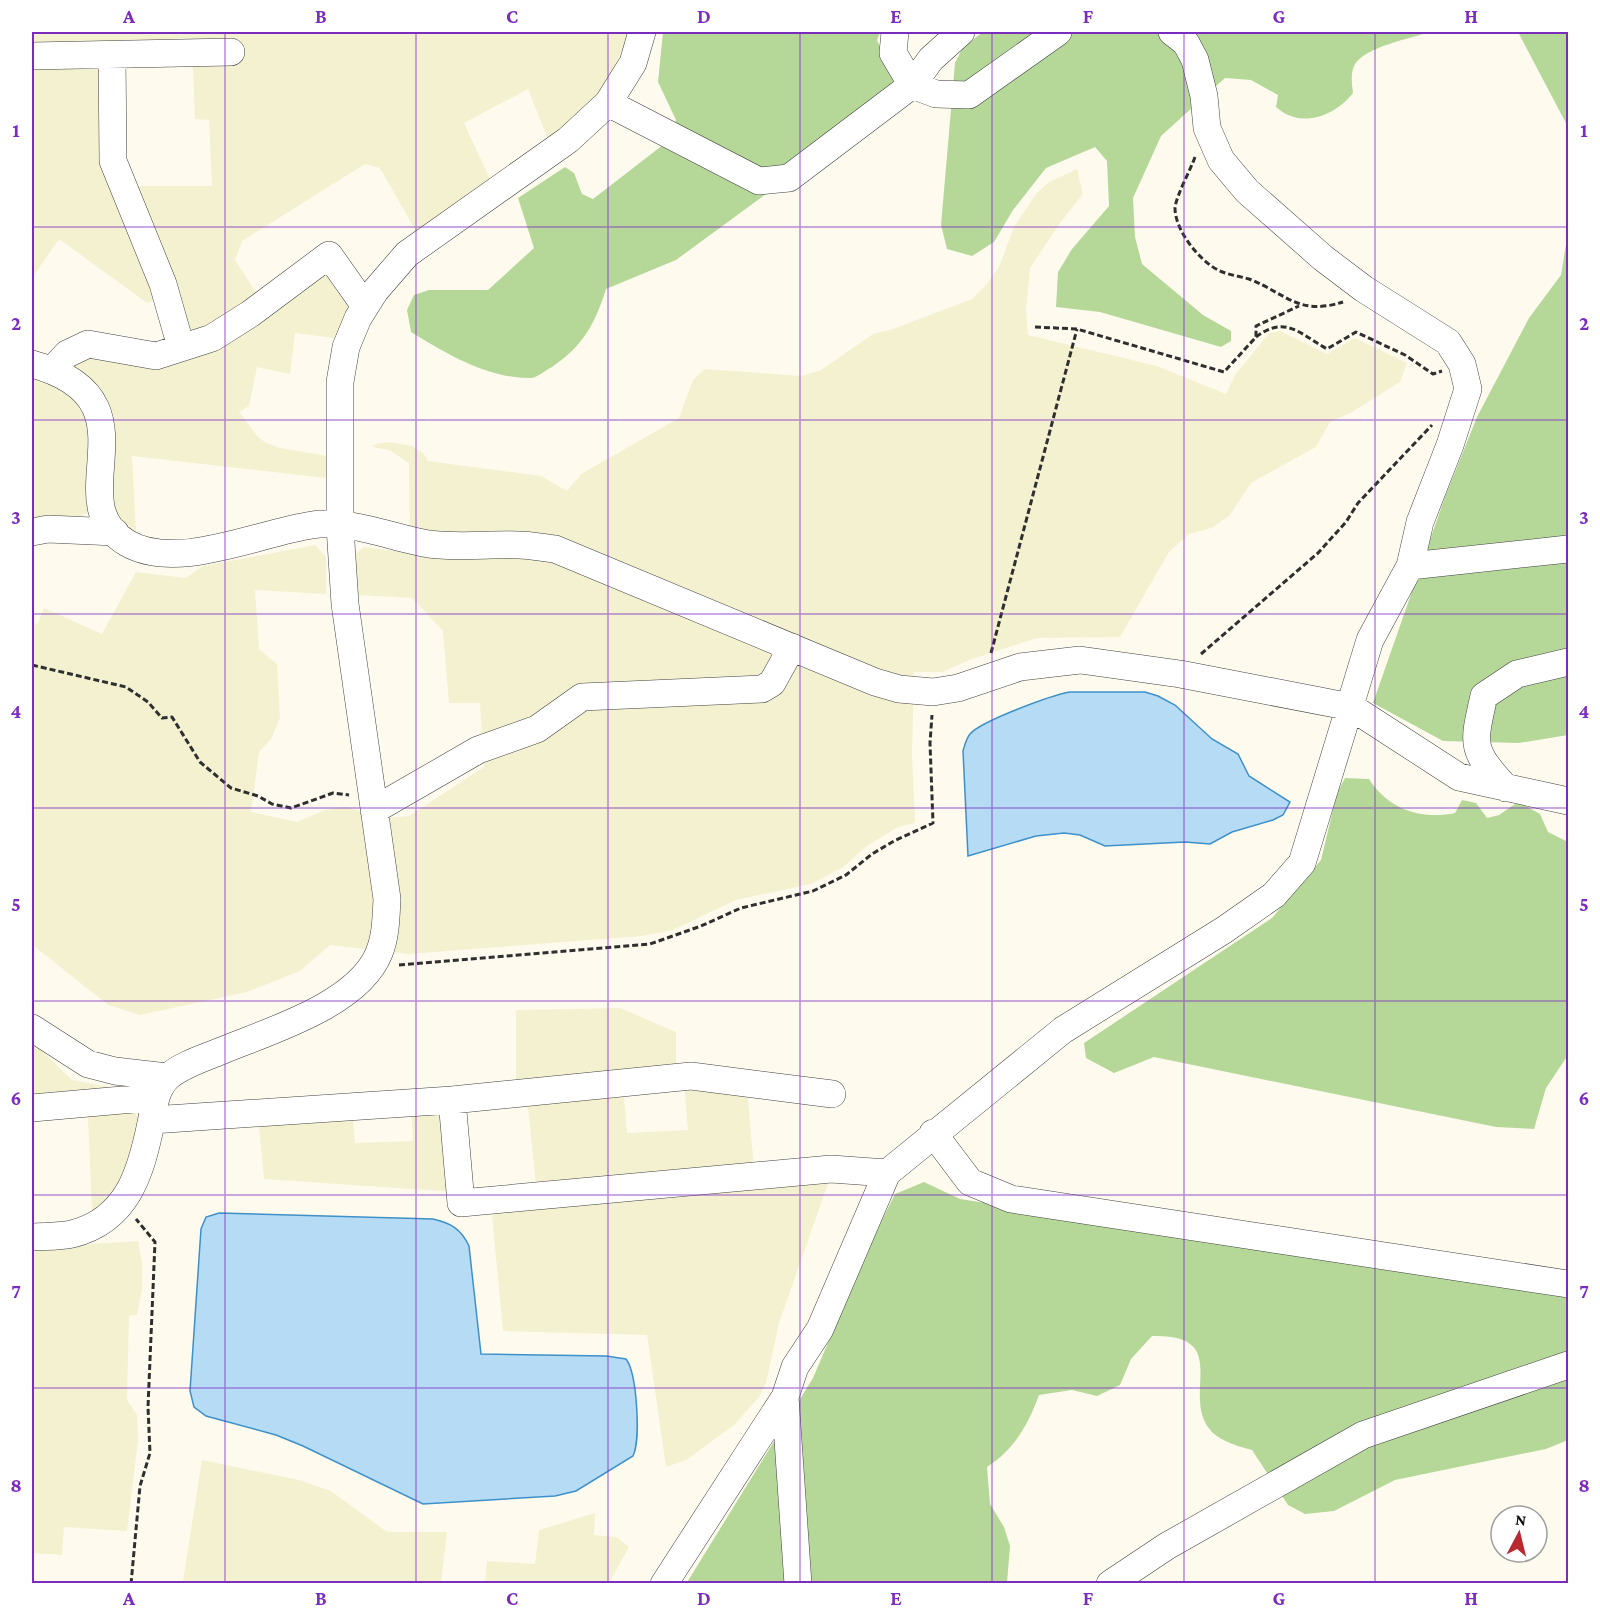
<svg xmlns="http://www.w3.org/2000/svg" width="1600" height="1615" viewBox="0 0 1600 1615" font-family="'Crimson Pro',serif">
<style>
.farmland{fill:#f3f1cf;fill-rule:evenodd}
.forest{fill:#b5d899}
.water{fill:#b5dcf4;stroke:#3e90c9;stroke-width:1.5}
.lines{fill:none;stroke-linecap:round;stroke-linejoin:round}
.minor-casing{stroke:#404040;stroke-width:28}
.path{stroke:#2f2f2f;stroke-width:3;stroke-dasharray:6 3;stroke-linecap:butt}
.minor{stroke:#fff;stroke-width:27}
.grid{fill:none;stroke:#7b2cbf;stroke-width:1.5;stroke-opacity:0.55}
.neatline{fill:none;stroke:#7b2cbf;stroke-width:2}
.grid-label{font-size:20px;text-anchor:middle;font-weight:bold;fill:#7b2cbf}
</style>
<rect width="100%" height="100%" fill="#fefbee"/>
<path class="farmland" d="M32,32h599l-27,56 -18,21 -38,30 -20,-50 -64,34 27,58 -74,52 -37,-65 -15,-4 -123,77 -7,19 24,37 -70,39 -13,-43 -29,10 -88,-64 -27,39zM102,47h90l3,72 14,1 3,66h-98z
M1077,169l6,25 -23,29 -30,45 -4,42 2,25 129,31 69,28 9,-19 34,-42 11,-2 47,23 28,-16 52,25 -7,19 -48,30 -22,10 -14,25 -65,36 -22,33 -18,12 -22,6 -20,18 -49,85 -83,1 -68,22 -26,12h-29l-2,82 3,69 -17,4 -31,19 -25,22 -31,16 -75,16 -63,30 -31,6 -233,18 -79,-9 -30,26 -53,21 -107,23 -32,-10 -74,-59 -2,-321 6,-2 6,-15 58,26 34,-62 50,6 17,-12 112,-21 11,12v37l-71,-4 4,59 18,15 3,54 -9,21 -12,13 -8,60 46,10 28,-12 21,-3 41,11 22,-2 75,-49 -4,-64h-31l-6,-72 -31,-33 -55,-3 -2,-40 9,-8 46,6 -1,-90 -20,-13 -17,-3 4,-3 14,-2 22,4 12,8 4,7 113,15 26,15 14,-17 98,-56 14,-38 12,-11 96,7 20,-6 52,-36 20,-5 79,-30 14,-14 13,-18 15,-40 22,-33 13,-12z
M325,272l21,24 2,11 -2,10 -12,21 -39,-5 -5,41 -33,-7 -8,39 -10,6 19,25 8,6 14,5 47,8v22l-195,-22 4,76 -4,2 -15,-17 -44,-149 2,-11 54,1 163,-67 5,6z
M32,374l10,3 38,25 11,26v24l-5,31 4,29 -24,10 -34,2z
M620,1008l56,24v39l-54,4 5,58 61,-3 -4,-48 63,7 7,79 -218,18 -10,-100 -10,1v-77z
M32,1041l40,39 53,10 9,18 5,14 -3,17 -15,44 -20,23 -9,4 -5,-113 -55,4z
M411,1105l36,2 8,85 -191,-13 -6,-63 94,-7 3,34 58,-2z
M831,1175l-52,148 -13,60 -7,14 -25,28 -48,35 -20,7 -19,-132 -144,-4 -11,-116 2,-7z
M138,1241l4,21v28l-5,25 -8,1 -2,84 10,15 1,25 -11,91 -63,-4 -2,28 -30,-2v-305z
M202,1460l97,20 32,11 56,41h60l-6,51 -205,1 -53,-3z
M595,1513l-1,22 23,2 12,10 -20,36h-124l2,-22 48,3 4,-34z"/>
<path class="forest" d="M663,32h217l-3,8 18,41 -125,110 -94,69 -70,29c-11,35 -23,57 -54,78 -6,3 -14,10 -20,11 -44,1 -85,-24 -121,-46l-4,-22 7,-15 15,-5h59l46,-42 -16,-50 47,-31 9,6 8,21 11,5 75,-58 8,-21 -18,-38z
M983,32h447c-19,6 -64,15 -75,32 -5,9 -3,20 -2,29 -19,24 -53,36 -77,14l2,-12 -27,-15 -26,-2 -64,58 -28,62 2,39 7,27 61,51 28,16v10l-10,6 -121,-35 -44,-5 2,-35 14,-23 37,-43 -2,-45 -12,-14 -49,21 -33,42 -19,32 -22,14 -25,-7 -6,-24 14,-162 8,-16z
M1518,32h50v95z
M1568,232v503l-49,8 -76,-2 -70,-38 72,-206 32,-80 52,-99 32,-43z
M1345,778l24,1c19,30 51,41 86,34l7,-13 14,3 11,15 12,-3 19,-13 22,12 8,18 20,10v213l-22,33 -12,41 -38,-2 -342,-70 -40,16 -28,-15 -2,-15 188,-125 49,-58 16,-67z
M924,1182l36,17 608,95v146l-22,9 -151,31 -61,31 -29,3 -17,-9 -36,-55c-12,-3 -29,-8 -39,-17 -36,-35 23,-99 -61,-97l-21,23 -11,26 -23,11 -25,-6 -33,5c-11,30 -25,55 -52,72l3,37 14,23 6,19 -3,37 -321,1 127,-206 57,-134 25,-50z"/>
<path class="water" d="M1070,692h75l13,4 17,9 37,34 26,15 11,22 41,26 -7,13 -10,5 -41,12 -22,12 -25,-2 -80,4 -25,-11 -16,-2 -28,3 -68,20 -5,-105c2,-7 3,-12 7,-17 11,-13 82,-39 100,-42z
M219,1213l214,6c18,4 28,10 36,27l12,108 125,2 20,3c11,14 15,81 7,97l-57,35 -21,5 -132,8 -120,-58 -27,-11 -70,-19 -12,-9 -4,-16 11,-162 5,-12z"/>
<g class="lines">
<defs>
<path id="minor" d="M895,32l-2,21 19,32 24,9 33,1 89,-63
M112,55l1,106 50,123 18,63
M32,56l199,-4
M608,103l151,78 30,-3 123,-93 19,-26 30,-27
M32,364c131,36 23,136 95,179 50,29 131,-10 185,-18 38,-6 80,13 117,19 30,4 60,0 90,1 12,0 24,3 36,4l320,133 24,7 34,3 25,-4 62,-21 60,-7 100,14 171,33 108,70 109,24
M52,370l15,-16 21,-10 68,12 56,-18 38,-24 79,-59 36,51
M32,532l16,-3 67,3
M1410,566l158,-17
M1506,788c-36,-39 -33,-43 -22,-92l33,-22 51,-12
M374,810l104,-60 59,-21 45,-32 180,-8 10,-6 20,-36
M32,1028l56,36 27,7 52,6
M452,1100l9,103 370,-34 56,4
M32,1108l124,-11
M152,1120l300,-20 239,-24 141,18
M933,1133l37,49 41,17 557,85
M32,1237c13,-1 27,0 40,-3 56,-14 69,-62 79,-111 3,-16 4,-34 17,-46 13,-12 36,-19 53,-26 48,-20 137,-46 158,-98 7,-17 7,-36 8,-54l-42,-295 -5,-77v-145l6,-35 12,-29 17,-27 32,-37 161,-114 40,-37 25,-40 9,-31
M785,1397l13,187
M664,1584l121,-187 10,-30 25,-38 67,-156 176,-143 161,-100 50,-35 28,-32 68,-223 40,-74 10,-44 30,-77 18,-56 -6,-25 -14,-22 -84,-53 -41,-31 -76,-67 -26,-31 -14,-32 -3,-32 -9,-36 -9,-17 -14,-11
M1110,1584l57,-38 196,-111 205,-70"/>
</defs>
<use href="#minor" class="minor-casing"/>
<path class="path" d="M1195,157c-4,12 -19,39 -20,51 0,23 25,53 43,62 10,5 21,6 31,9 38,15 49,37 94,23
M1035,327l42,2 147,43 32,-35v-11l43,-20
M1256,337c29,-22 43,-4 71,12l29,-17 49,23 28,19 9,-3
M991,653l86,-324
M1201,654l117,-101 28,-31 12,-19 74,-78
M32,665l94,22 22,15 14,16 10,-1 28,45 31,26 27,8 14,8 19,4 42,-15 16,2
M399,965l251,-21 51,-18 40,-18 72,-17 33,-16 26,-21 22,-13 39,-18 -3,-80 2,-28
M131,1584l9,-98 10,-33 -2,-46 7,-165 -19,-23"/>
<use href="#minor" class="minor"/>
</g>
<path class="grid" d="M225,32v1552M416,32v1552M608,32v1552M800,32v1552M992,32v1552M1184,32v1552M1375,32v1552M32,227h1536M32,420h1536M32,614h1536M32,808h1536M32,1001h1536M32,1195h1536M32,1388h1536"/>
<rect width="1600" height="1615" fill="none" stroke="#ffffff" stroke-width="66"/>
<g transform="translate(1519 1534) rotate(7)"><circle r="28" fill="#ffffff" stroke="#9e9e9e" stroke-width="1.5"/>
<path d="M0-4.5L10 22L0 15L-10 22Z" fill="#b92a30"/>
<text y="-9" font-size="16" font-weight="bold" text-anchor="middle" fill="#0d0d0d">N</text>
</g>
<rect x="33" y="33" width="1534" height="1549" class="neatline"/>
<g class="grid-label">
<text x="129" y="23">A</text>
<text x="321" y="23">B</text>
<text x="512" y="23">C</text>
<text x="704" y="23">D</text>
<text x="896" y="23">E</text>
<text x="1088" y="23">F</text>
<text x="1279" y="23">G</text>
<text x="1471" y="23">H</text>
<text x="16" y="137">1</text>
<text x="1584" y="137">1</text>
<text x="16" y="330">2</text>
<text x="1584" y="330">2</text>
<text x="16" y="524">3</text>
<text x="1584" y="524">3</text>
<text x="16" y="718">4</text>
<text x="1584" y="718">4</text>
<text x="16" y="911">5</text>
<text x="1584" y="911">5</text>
<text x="16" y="1105">6</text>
<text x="1584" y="1105">6</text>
<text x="16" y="1298">7</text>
<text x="1584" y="1298">7</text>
<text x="16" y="1492">8</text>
<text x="1584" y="1492">8</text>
<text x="129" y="1605">A</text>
<text x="321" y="1605">B</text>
<text x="512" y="1605">C</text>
<text x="704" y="1605">D</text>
<text x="896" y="1605">E</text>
<text x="1088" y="1605">F</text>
<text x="1279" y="1605">G</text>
<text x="1471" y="1605">H</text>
</g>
</svg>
